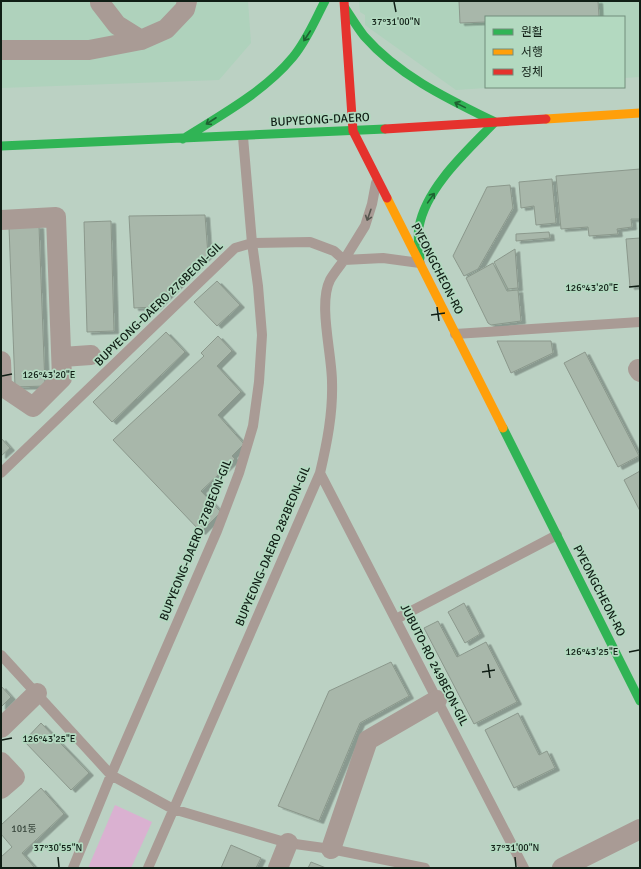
<svg xmlns="http://www.w3.org/2000/svg" width="641" height="869" viewBox="0 0 641 869" font-family="Signika,'Noto Sans KR',sans-serif">
<style>
.built{fill:#afd2bc}
.green{fill:#dab1d1}
.building{fill:#a8b7aa;stroke:#8b988c;filter:url(#shadow)}
.lines{fill:none;stroke-linecap:round;stroke-linejoin:round}
.lane{stroke:#a99b95;stroke-width:10}
.street{stroke:#a99b95;stroke-width:20}
.fast{stroke:#30b455;stroke-width:9}
.slow{stroke:#ff9f0a;stroke-width:9}
.jam{stroke:#e5322d;stroke-width:9}
.oneway{stroke:#1e6232}
.oneway2{stroke:#55564f}
.ticks{fill:none;stroke:#101e15;stroke-width:1.5}
.labels{text-anchor:middle;dominant-baseline:central;stroke-width:3.5;stroke-linejoin:round;paint-order:stroke}
.number-label{font-size:10px;fill:#36443a}
.street-label{font-size:12px;fill:#101e15;stroke:#b3d9c0}
.ticks-label{font-size:10px;text-anchor:middle;fill:#101e15;stroke:#b3d9c0;stroke-width:3.5;stroke-linejoin:round;paint-order:stroke}
</style>
<defs>
<filter id="shadow"><feDropShadow dx="4.5" dy="2.5" stdDeviation="0" flood-color="#0004"/></filter>
</defs>
<rect width="100%" height="100%" fill="#bbd1c3"/>
<path class="built" d="M1,1h247l3,42 -32,37 -218,8z
M359,1h281v76l-16,1v-61h-138v70h15l-45,3 -91,-65v-10l-5,-3z"/>
<path class="green" d="M115,805l37,17 -21,46h-43z"/>
<path class="building" d="M459,1h139l1,16h-113v5l-26,1z
M640,169v50h-9l1,8 -15,2 1,5 -29,2 -1,-9 -27,2 -5,-53z
M552,179l4,44 -20,2 -2,-19 -13,2 -2,-26z
M510,185l3,23 -35,61 -14,7 -11,-20 34,-69z
M205,215l3,40 -52,52 -22,1 -5,-92z
M111,221l3,110 -27,1 -3,-110z
M39,226l6,160 -30,1 -6,-160z
M549,232l1,6 -34,3v-7z
M640,238v48l-10,1 -4,-48z
M515,249l3,39 -10,1 -14,-27z
M493,263l14,28 11,-1 3,31 -30,4 -3,-2 -22,-45z
M217,281l23,24 -23,21 -23,-24z
M166,332l19,20 -73,70 -19,-20z
M218,336l14,15 -15,15 24,26 -23,23 26,29 -12,12 3,3 -34,32 20,21 -20,20 -88,-92 91,-84 -3,-3z
M497,341h54l2,12 -42,20z
M585,352l54,104 -21,11 -54,-104z
M1,438l9,10 -9,8z
M640,471v40l-16,-31z
M464,603l16,31 -15,9 -17,-31z
M438,621l19,36 29,-15 31,60 -43,22 -50,-96z
M391,662l18,34 -49,27 -41,98 -41,-15 51,-115z
M1,686l10,11 -10,10z
M518,713l21,42 8,-4 8,17 -41,20 -29,-58z
M41,723l48,50 -18,17 -47,-49z
M41,788l23,26 -42,39 13,15h-34v-11l11,-10 -11,-13v-9z
M231,845l30,13 -5,10h-35z
M311,862l15,6h-18z"/>
<g class="lines">
<path class="lane" d="M376,183l-4,21 -7,22 -21,34 39,-2 37,5
M455,334l185,-12
M1,473l234,-225 17,-5 58,-1 24,9 10,9c-4,6 -10,13 -14,20 -12,24 2,74 2,102 1,31 -5,61 -12,91l-172,395
M320,473l204,395
M396,619l161,-84
M1,655l110,120 62,34 115,34 43,6 94,19
M73,868l38,-93 106,-244 22,-58 14,-47 6,-44 3,-47 -4,-49 -6,-43 -9,-106"/>
<path class="street" d="M100,1v2l17,22 24,15
M1,50h88l52,-10 25,-11 19,-20 2,-8
M1,220l55,-3 6,161 -29,29 -31,-21 -1,-25
M62,357l29,-2
M638,369l2,3
M1,728l36,-35
M1,762l14,15 -14,12
M331,849l37,-109 69,-40
M278,868l10,-25
M562,868l78,-39"/>
<path class="fast" d="M345,8c6,9 12,19 19,28 35,40 84,63 131,86 -27,28 -69,65 -76,105 -2,10 0,21 1,31
M183,139c38,-24 81,-47 110,-82 14,-17 22,-37 32,-56
M1,146l384,-17
M503,428l137,273"/>
<path class="slow" d="M546,119l94,-6
M387,198l116,230"/>
<path class="jam" d="M344,1l9,130 34,67
M385,129l161,-10"/>
</g>
<defs><path id="oneway-shaft" d="M-6 0H5M1.5-3L5.5 0L1.5 3" fill="none" stroke-width="1.6" stroke-linecap="round" stroke-linejoin="round"/></defs>
<g class="oneway">
<use href="#oneway-shaft" transform="translate(307 36) rotate(123)"/>
<use href="#oneway-shaft" transform="translate(460 105) rotate(-154)"/>
<use href="#oneway-shaft" transform="translate(211 121) rotate(147)"/>
<use href="#oneway-shaft" transform="translate(431 198) rotate(-55)"/>
</g>
<use class="oneway2" href="#oneway-shaft" transform="translate(369 215) rotate(109)"/>
<path class="ticks" d="M394,2l2,10M629,287l10,-1M437,307l2,14M431,315l14,-2M2,376l10,-2M629,652l10,-2M488,664l2,14M482,672l13,-2M2,740l10,-2M58,857l1,10M515,857l1,10"/>
<g class="labels">
<g class="number-label">
<text x="24" y="829">101동</text>
</g>
<g class="street-label">
<text transform="translate(320 120) rotate(-3)">BUPYEONG-DAERO</text>
<text transform="translate(437 269) rotate(63)">PYEONGCHEON-RO</text>
<text transform="translate(159 304) rotate(-44)">BUPYEONG-DAERO 276BEON-GIL</text>
<text transform="translate(196 540) rotate(-68)">BUPYEONG-DAERO 278BEON-GIL</text>
<text transform="translate(273 546) rotate(-67)">BUPYEONG-DAERO 282BEON-GIL</text>
<text transform="translate(599 591) rotate(63)">PYEONGCHEON-RO</text>
<text transform="translate(434 665) rotate(63)">JUBUTO-RO 249BEON-GIL</text>
</g>
</g>
<g class="ticks-label">
<text x="396" y="25">37°31'00"N</text>
<text x="592" y="291">126°43'20"E</text>
<text x="49" y="378">126°43'20"E</text>
<text x="592" y="655">126°43'25"E</text>
<text x="49" y="742">126°43'25"E</text>
<text x="58" y="851">37°30'55"N</text>
<text x="515" y="851">37°31'00"N</text>
</g>
<rect width="641" height="869" fill="none" stroke="#101e15" stroke-width="4"/>
<rect x="485" y="16" width="140" height="72" fill="#b3d9c0" stroke="#728e7c"/>
<rect x="493" y="29" width="20" height="6" fill="#30b455" stroke="#728e7c"/>
<text x="521" y="36" font-size="12" fill="#101e15">원활</text>
<rect x="493" y="49" width="20" height="6" fill="#ff9f0a" stroke="#728e7c"/>
<text x="521" y="56" font-size="12" fill="#101e15">서행</text>
<rect x="493" y="69" width="20" height="6" fill="#e5322d" stroke="#728e7c"/>
<text x="521" y="76" font-size="12" fill="#101e15">정체</text>
</svg>
